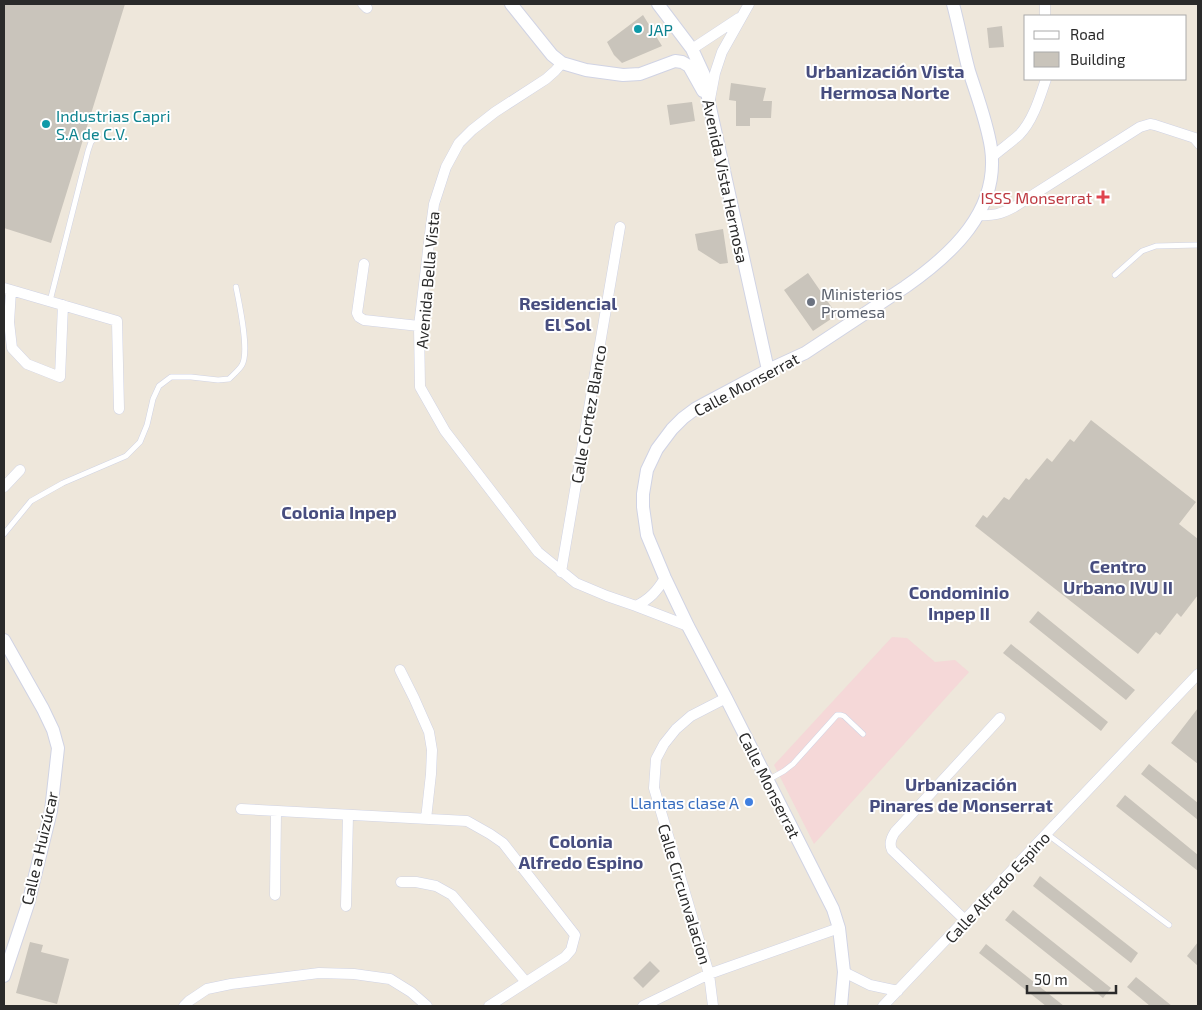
<svg xmlns="http://www.w3.org/2000/svg" width="1202" height="1010" viewBox="0 0 1202 1010" font-family="'Exo 2',sans-serif">
<style>
.medical{fill:#f5d8d8}
.building{fill:#c9c4bb}
.lines{fill:none;stroke-linecap:round;stroke-linejoin:round}
.service-casing{stroke:#d0d3e4;stroke-width:6}
.minor-casing{stroke:#d0d3e4;stroke-width:11}
.tertiary-casing{stroke:#d0d3e4;stroke-width:14}
.service{stroke:#fff;stroke-width:5}
.minor{stroke:#fff;stroke-width:10}
.tertiary{stroke:#fff;stroke-width:12}
.culture-dot{fill:#0f9aa8;stroke:#fff;stroke-width:2}
.health-dot{fill:#e0444e;stroke:#fff;stroke-width:2}
.worship-dot{fill:#6b7280;stroke:#fff;stroke-width:2}
.shop-dot{fill:#3f7fe0;stroke:#fff;stroke-width:2}
.labels{text-anchor:middle;dominant-baseline:central;stroke-width:4;stroke-linejoin:round;paint-order:stroke}
.culture-label{font-size:16px;fill:#0d838f;stroke:#fff;text-anchor:start}
.street-label{font-size:16px;fill:#2a2a2a;stroke:#fff}
.health-label{font-size:16px;fill:#be3a42;stroke:#fff;text-anchor:end}
.worship-label{font-size:16px;fill:#5b616d;stroke:#fff;text-anchor:start}
.shop-label{font-size:16px;fill:#366cbe;stroke:#fff;text-anchor:end}
.neighbourhood-label{font-size:18px;font-weight:bold;fill:#474d7f;stroke:#fff}
</style>
<rect width="100%" height="100%" fill="#eee7db"/>
<path class="medical" d="M892,637l15,1 28,24 20,-2 14,12 -155,172 -40,-79z"/>
<path class="building" d="M4,4h121l-74,239 -47,-15z
M643,15l19,31 -40,17 -8,-8 -7,-13z
M1002,26l2,21 -15,1 -2,-20z
M731,83l35,5 -3,13h9l-1,17h-21v8h-14v-25l-7,-1z
M692,102l3,19 -25,4 -3,-20z
M723,229l5,34 -8,1 -22,-14 -3,-16z
M808,273l29,42 -24,16 -29,-41z
M1091,420l105,82 -17,22 19,15v56l-17,22 -4,-4 -17,22 -4,-3 -18,22 -163,-128 8,-11 4,3 17,-21 5,3 17,-22 3,2 18,-22 5,4 18,-23 4,3z
M1038,611l97,79 -9,10 -97,-78z
M1011,644l97,78 -7,9 -98,-78z
M1198,708v56l-27,-21z
M1149,764l49,39v17l-57,-46z
M1125,795l73,60v16l-82,-65z
M1040,876l98,77 -7,10 -98,-77z
M1013,910l98,78 -8,10 -98,-78z
M30,942l13,3 -2,7 28,7 -12,45 -41,-11z
M1198,942v24l-11,-10z
M986,944l78,62h-18l-67,-53z
M650,961l10,10 -17,17 -10,-10z
M1136,977l36,29h-22l-23,-19z"/>
<g class="lines">
<defs>
<path id="service" d="M1192,139l6,7
M1115,275l27,-24 14,-5 42,-1
M50,301l38,-150 3,-9 7,-7
M4,534l27,-33 32,-18 63,-27 14,-14 7,-17 6,-26 6,-13 12,-9h20l27,3 11,-1c4,-4 10,-9 13,-14 8,-14 -3,-62 -6,-78
M768,780l16,-9 9,-7 44,-49h4l3,1 19,18
M1047,834l122,91"/>
<path id="minor" d="M363,4l4,4
M1045,4v12
M692,49l47,-31
M562,63l-7,8 -9,8 -51,33 -23,18 -13,13 -13,24 -12,37 -3,22 -12,100 1,61 25,44 93,121 38,31 31,13 29,10 52,20
M710,99l5,-26 7,-21 27,-48
M992,157c8,-7 18,-14 27,-22 14,-14 21,-38 27,-56
M978,215c16,1 23,-1 36,-8l126,-80 10,-3 5,1 43,14
M364,264l-7,49 2,4 5,3 55,6
M4,288l113,33 2,88
M11,291l-2,31 3,26 15,16 33,13 3,-72
M4,487l16,-17
M561,572l59,-345
M636,606c14,-7 21,-15 29,-28
M400,670l14,28 15,34 3,18 -1,24 -5,45
M241,809l226,12 23,13 13,9 72,92 -4,15 -6,7 -76,49
M401,882h15l20,4 16,9 74,87
M275,895l1,-84
M346,906l2,-91
M965,920l-73,-70c-3,-6 -1,-12 3,-18l105,-114
M844,972l26,13 28,6
M184,1006l5,-5 18,-12 24,-5 88,-11 35,1 36,5 21,13 16,14
M643,1006l66,-32 130,-46
M713,1006l-4,-32 -55,-186 2,-29 8,-15 12,-15 15,-13 35,-18
M883,1006l315,-332"/>
<path id="tertiary" d="M511,4l41,51 10,8 24,7 37,5 17,-1 35,-13 7,1 7,4 14,25
M658,4l34,45 12,26 5,28 59,267
M4,640l39,69 10,21 5,18 -7,63 -23,93 -24,72
M841,1006l3,-34 -5,-44 -6,-19 -107,-211 -38,-72 -23,-48 -18,-43 -4,-28v-13l4,-24 10,-21 15,-20 11,-11 12,-9 11,-6 62,-33 37,-17 100,-66c46,-32 95,-76 86,-139 -4,-26 -14,-52 -22,-77 -6,-22 -10,-45 -16,-67"/>
</defs>
<use href="#service" class="service-casing"/>
<use href="#minor" class="minor-casing"/>
<use href="#tertiary" class="tertiary-casing"/>
<use href="#service" class="service"/>
<use href="#minor" class="minor"/>
<use href="#tertiary" class="tertiary"/>
</g>
<g class="culture-dot">
<circle cx="638" cy="29" r="5"/>
<circle cx="46" cy="124" r="5"/>
</g>
<path class="health-dot" d="M1100.5 189.5h5v5h5v5h-5v5h-5v-5h-5v-5h5z"/>
<circle class="worship-dot" cx="811" cy="302" r="5"/>
<circle class="shop-dot" cx="749" cy="802" r="5"/>
<g class="labels">
<g class="culture-label">
<text x="648" y="29">JAP</text>
<text x="56" y="115">Industrias Capri<tspan x="56" dy="18">S.A de C.V.</tspan></text>
</g>
<g class="street-label">
<text transform="translate(726 181) rotate(78)">Avenida Vista Hermosa</text>
<text transform="translate(427 280) rotate(-85)">Avenida Bella Vista</text>
<text transform="translate(746 384) rotate(-28)">Calle Monserrat</text>
<text transform="translate(588 414) rotate(-80)">Calle Cortez Blanco</text>
<text transform="translate(770 785) rotate(63)">Calle Monserrat</text>
<text transform="translate(39 848) rotate(-77)">Calle a Huizúcar</text>
<text transform="translate(997 887) rotate(-47)">Calle Alfredo Espino</text>
<text transform="translate(685 894) rotate(73)">Calle Circunvalacion</text>
</g>
<g class="health-label">
<text x="1092" y="197">ISSS Monserrat</text>
</g>
<g class="worship-label">
<text x="821" y="293">Ministerios<tspan x="821" dy="18">Promesa</tspan></text>
</g>
<g class="shop-label">
<text x="739" y="802">Llantas clase A</text>
</g>
<g class="neighbourhood-label">
<text x="885" y="71">Urbanización Vista<tspan x="885" dy="21">Hermosa Norte</tspan></text>
<text x="568" y="303">Residencial<tspan x="568" dy="21">El Sol</tspan></text>
<text x="339" y="512">Colonia Inpep</text>
<text x="1118" y="566">Centro<tspan x="1118" dy="21">Urbano IVU II</tspan></text>
<text x="959" y="592">Condominio<tspan x="959" dy="21">Inpep II</tspan></text>
<text x="961" y="784">Urbanización<tspan x="961" dy="21">Pinares de Monserrat</tspan></text>
<text x="581" y="841">Colonia<tspan x="581" dy="21">Alfredo Espino</tspan></text>
</g>
</g>
<rect width="1202" height="1010" fill="none" stroke="#2a2a2a" stroke-width="10"/>
<rect x="1024" y="15" width="162" height="65" fill="#ffffff" stroke="#aaaaaa"/>
<rect x="1034" y="31" width="25" height="8" fill="#ffffff" stroke="#aaaaaa"/>
<text x="1070" y="40" font-size="15" fill="#2a2a2a">Road</text>
<rect x="1034" y="52" width="25" height="15" fill="#c9c4bb" stroke="#aaaaaa"/>
<text x="1070" y="65" font-size="15" fill="#2a2a2a">Building</text>
<path d="M1027 985v8h89v-8" fill="none" stroke="#2a2a2a" stroke-width="2.5"/>
<text x="1034" y="985" font-size="15" fill="#2a2a2a" stroke="#ffffff" stroke-width="4" paint-order="stroke">50 m</text>
</svg>
